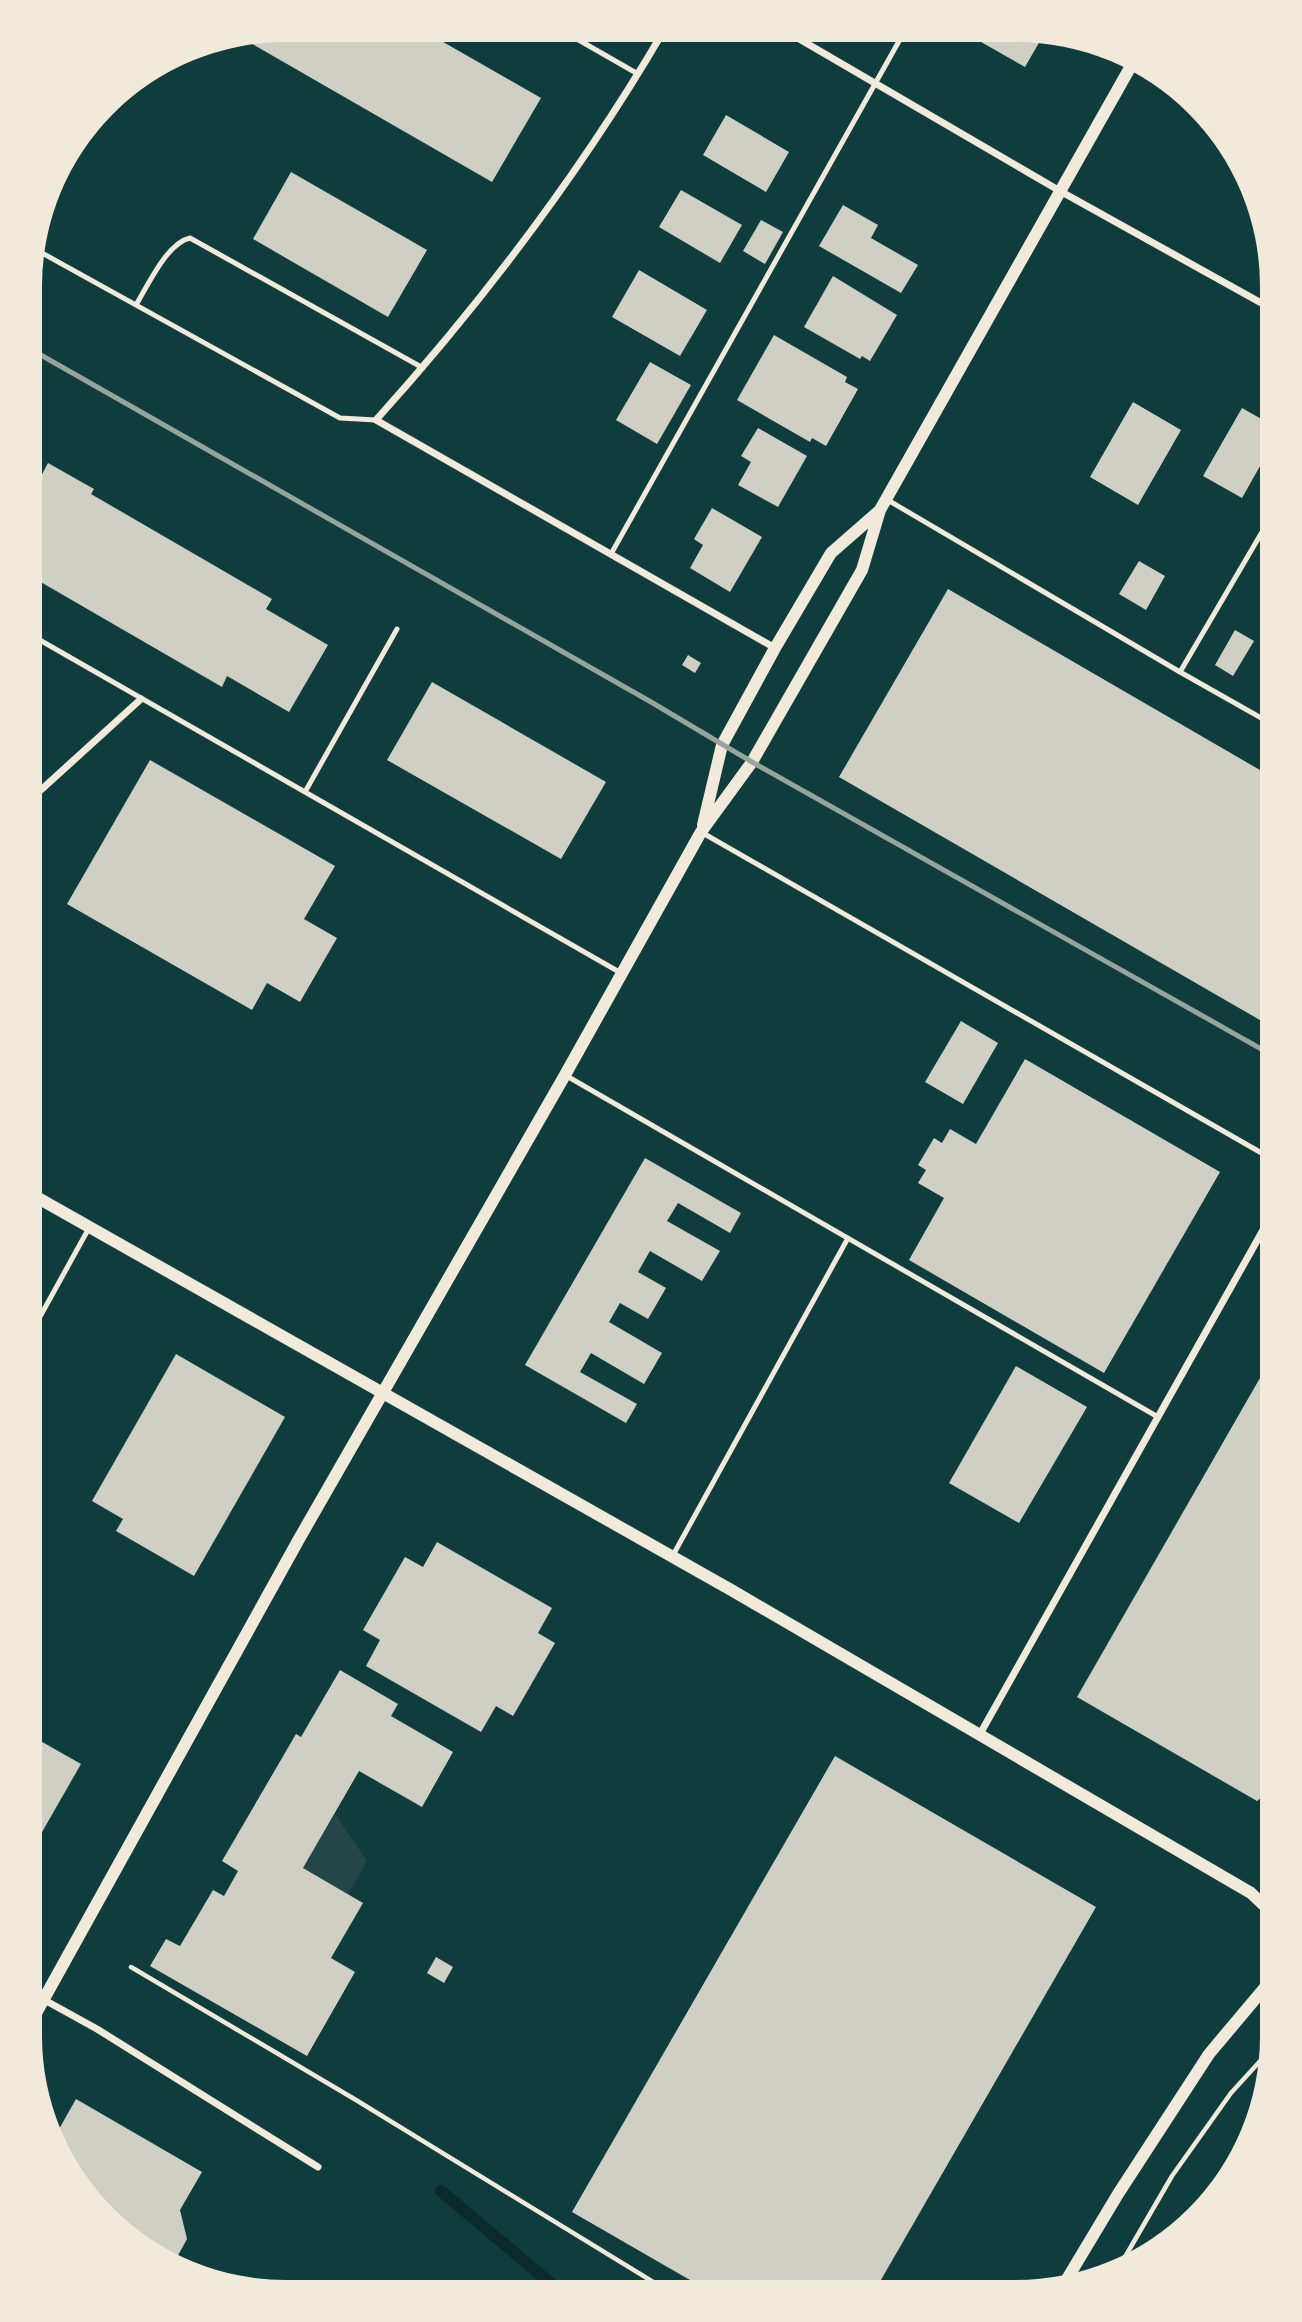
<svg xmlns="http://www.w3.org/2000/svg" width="1302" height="2322" viewBox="0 0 1302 2322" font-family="'Nunito Sans',sans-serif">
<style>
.green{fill:#244646}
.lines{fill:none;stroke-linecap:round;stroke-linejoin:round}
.stream{stroke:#0a2a2b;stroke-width:12}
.building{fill:#cfcfc3}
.path{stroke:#f1e9da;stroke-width:4.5}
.service{stroke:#f1e9da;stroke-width:5}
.minor{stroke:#f1e9da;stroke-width:7}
.tertiary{stroke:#f1e9da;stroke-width:12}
.rail{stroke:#97a49c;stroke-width:5}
</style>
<rect width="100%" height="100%" fill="#0f3d3e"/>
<path class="green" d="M335,1814l32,47 -19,33 -45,-26z"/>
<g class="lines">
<path class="stream" d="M441,2191l119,100"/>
</g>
<path class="building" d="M286,30l138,1 117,67 -49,84 -250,-144z
M967,34h77l-19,33z
M726,115l63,37 -23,40 -63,-37z
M291,172l136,78 -39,67 -135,-78z
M681,190l61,35 -22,38 -61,-36z
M843,205l35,20 -7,13 47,27 -17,28 -82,-47z
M761,220l22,12 -18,32 -22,-13z
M639,270l68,40 -27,46 -68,-39z
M833,276l64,39 -27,46 -8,-5 -2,3 -56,-32z
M774,335l73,42 -2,5 13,7 -32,57 -14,-8 -2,4 -73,-42z
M650,362l41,23 -34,59 -41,-24z
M1133,402l48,28 -43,75 -48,-28z
M1242,408l30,17v20l-30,53 -39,-22z
M758,428l49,28 -29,51 -40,-22 13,-23 -10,-6z
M48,463l46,26 -3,5 181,105 -6,10 62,36 -39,67 -62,-36 -5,11 -190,-110v-103l8,4z
M712,508l50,29 -32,55 -40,-24 13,-23 -9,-6z
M1139,561l26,15 -19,34 -27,-16z
M948,589l324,188v250l-433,-250z
M1235,630l19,11 -21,35 -18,-11z
M688,655l13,8 -6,10 -13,-8z
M432,682l174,100 -45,77 -174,-99z
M150,760l185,106 -31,53 33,19 -37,64 -33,-19 -15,27 -185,-106z
M961,1021l37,22 -35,61 -38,-22z
M1025,1059l195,113 -116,201 -195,-113 35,-62 -26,-15 8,-13 -8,-5 16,-27 8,5 8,-14 26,15z
M645,1158l96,55 -11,20 -52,-30 -11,18 53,30 -18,30 -52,-30 -12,21 28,16 -18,31 -28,-16 -11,19 53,31 -18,31 -53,-31 -11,19 57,32 -11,19 -101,-58z
M176,1354l109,63 -91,159 -78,-45 7,-12 -31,-18z
M1272,1357v433l-15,11 -180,-104z
M1016,1366l71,41 -68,116 -70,-40z
M437,1542l115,66 -14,25 17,10 -42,73 -17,-10 -15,26 -115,-66 14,-26 -17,-10 42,-73 18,10z
M340,1670l58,34 -7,12 62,36 -31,55 -63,-36 -56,97 60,35 -32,55 24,14 -48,84 -157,-90 16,-27 14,7 33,-56 11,6 14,-25 -16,-10 74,-127 5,3z
M30,1735l51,29 -51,89z
M835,1756l261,151 -222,385 -165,-1 -137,-79z
M436,1957l17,10 -9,16 -17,-10z
M76,2099l126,73 -22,38 7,29 -11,20 -46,-20 -48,-47 -28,-54z"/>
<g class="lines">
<path class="path" d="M131,1967l225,133 312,191
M1118,2269l54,-93 59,-83 41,-45"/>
<path class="service" d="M563,31l75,43
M33,248l307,170 36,2
M136,305c12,-20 31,-62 54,-67l233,130
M886,499l294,173 92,52
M611,554l292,-520
M31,635l590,338
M1180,672l92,-157
M305,792l92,-163
M701,832l571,327
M565,1075l593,342
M31,1333l58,-105
M672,1557l176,-319"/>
<path class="minor" d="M663,32c-82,140 -179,268 -287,388l399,228
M789,33l271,158 212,118
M31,799l110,-100
M980,1734l292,-520
M30,1992l67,37 221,138"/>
<path class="tertiary" d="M703,825l19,-80 53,-97 56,-95 48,-42
M31,1194l702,397 518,302 21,20
M30,2024l269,-485 266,-464 136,-243 51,-70 110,-192 18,-60 251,-444
M1064,2284l54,-90 91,-140 63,-75"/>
<path class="rail" d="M32,350l619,352 101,60 520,293"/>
</g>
<path d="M0 0H1302V2322H0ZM286 42H1016A244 244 0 0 1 1260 286V2036A244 244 0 0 1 1016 2280H286A244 244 0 0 1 42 2036V286A244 244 0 0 1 286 42Z" fill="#f1e9da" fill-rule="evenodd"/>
</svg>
